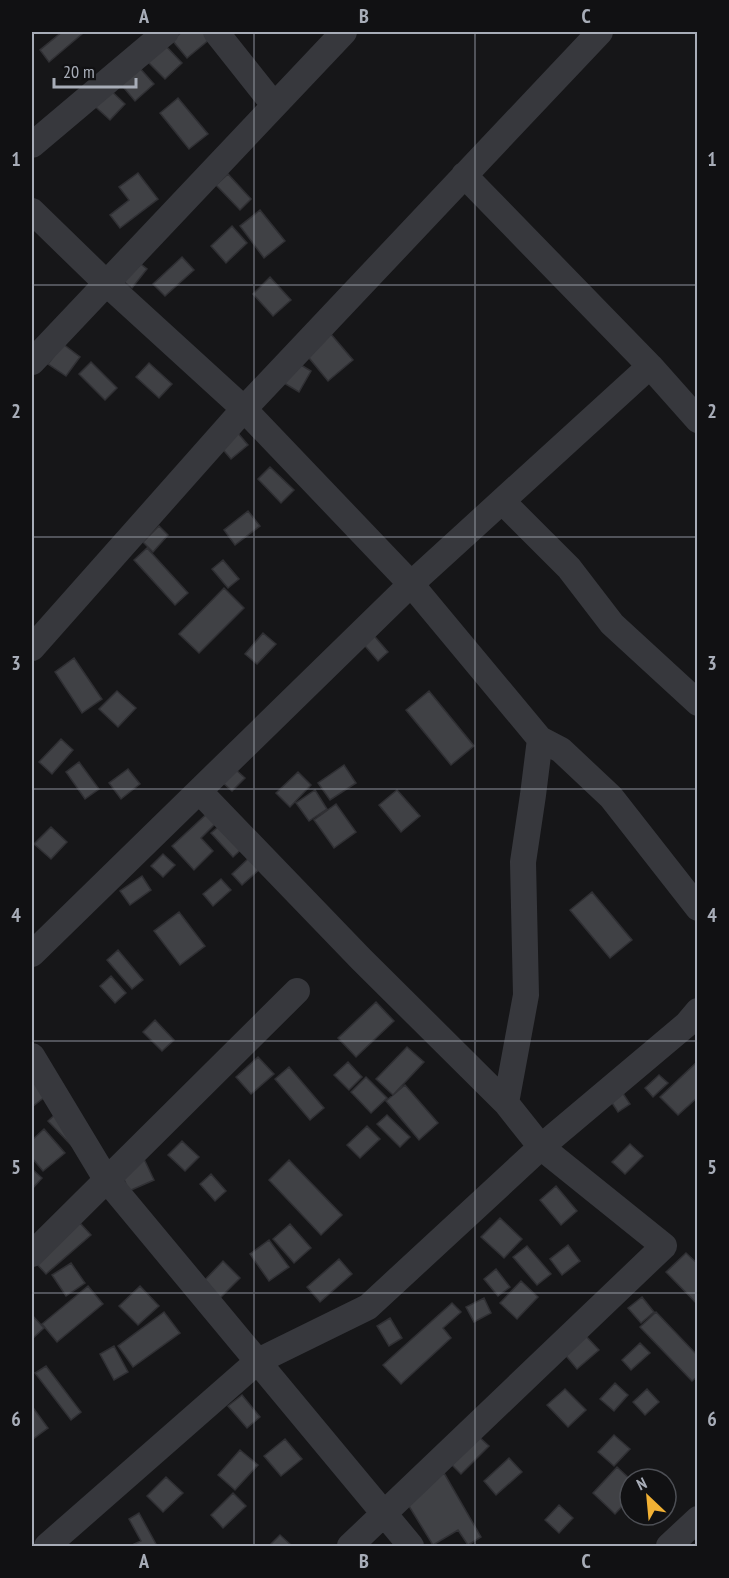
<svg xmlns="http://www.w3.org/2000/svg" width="729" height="1578" viewBox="0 0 729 1578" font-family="'PT Sans Narrow',sans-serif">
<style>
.building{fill:#404145;stroke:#303034;stroke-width:1.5}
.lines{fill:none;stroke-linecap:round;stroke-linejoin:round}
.minor{stroke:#37383d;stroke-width:26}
.grid{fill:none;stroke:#a8adb8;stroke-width:1.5;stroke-opacity:0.55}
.neatline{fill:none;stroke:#a8adb8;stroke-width:2}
.grid-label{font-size:20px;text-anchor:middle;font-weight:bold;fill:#a8adb8}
</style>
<rect width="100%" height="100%" fill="#161618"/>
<path class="building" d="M62,32h18l2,2 -33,28 -9,-12z
M182,32h21l7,7 -23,19 -15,-18z
M164,44l18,19 -17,16 -19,-19z
M138,66l16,18 -19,17 -16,-19z
M103,83l22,21 -15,16 -22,-20z
M178,98l30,36 -19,15 -29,-36z
M138,173l20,26 -38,29 -10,-13 19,-15 -10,-13z
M228,174l23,25 -11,11 -24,-25z
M260,210l25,31 -21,17 -24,-32z
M232,226l15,17 -21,20 -15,-17z
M182,257l12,13 -29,26 -12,-12z
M133,258l14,11 -15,19 -14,-11z
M270,277l21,23 -18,16 -20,-22z
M330,333l23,27 -25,21 -23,-28z
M63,344l17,13 -14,19 -18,-12z
M91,362l26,26 -12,12 -26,-26z
M296,362l15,9 -12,21 -15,-9z
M149,363l23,21 -13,14 -23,-21z
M237,432l11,13 -17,14 -11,-13z
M270,467l24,23 -13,13 -23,-24z
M248,511l12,15 -25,19 -11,-15z
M159,526l9,9 -15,17 -10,-10z
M147,548l41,45 -13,12 -41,-45z
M223,560l16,19 -11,9 -16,-19z
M224,588l20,20 -45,45 -20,-19z
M370,631l18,21 -10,9 -18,-21z
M263,633l13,11 -19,20 -12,-10z
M74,658l28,41 -20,14 -27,-41z
M117,691l19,17 -18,19 -19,-18z
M429,691l45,55 -23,19 -45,-55z
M61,739l12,11 -21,24 -13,-12z
M79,762l20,27 -14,10 -19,-27z
M344,765l12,18 -26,17 -12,-17z
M128,769l12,15 -19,15 -12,-16z
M235,769l10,9 -13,13 -10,-9z
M298,772l13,13 -21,22 -14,-14z
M315,790l12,19 -18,12 -13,-18z
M397,790l23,26 -19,16 -22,-27z
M336,804l20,28 -22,16 -20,-28z
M212,809l9,9 -20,20 12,13 -19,19 -22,-24z
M224,822l22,23 -13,12 -22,-24z
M51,827l16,15 -16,17 -17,-15z
M163,854l12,11 -12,12 -12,-11z
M251,856l11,11 -20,18 -10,-11z
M142,876l9,14 -21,15 -10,-14z
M221,879l10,11 -18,16 -10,-12z
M592,892l40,48 -22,18 -40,-48z
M179,912l26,34 -25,19 -26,-34z
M118,950l25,30 -11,9 -25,-29z
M111,976l15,17 -11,10 -15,-17z
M376,1002l18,19 -38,36 -18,-19z
M155,1020l19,20 -12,11 -19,-19z
M407,1047l17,15 -31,33 -17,-16z
M258,1057l16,17 -23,20 -15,-17z
M698,1061v36l-20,18 -18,-18z
M348,1062l14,15 -13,13 -15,-15z
M289,1067l35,41 -14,12 -35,-41z
M659,1075l9,8 -15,14 -8,-9z
M366,1077l21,21 -16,15 -20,-21z
M35,1078l12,17 -15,12v-26z
M405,1085l33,38 -19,17 -33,-39z
M618,1086l12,18 -12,8 -12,-18z
M62,1108l12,40 -26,-27z
M387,1115l23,22 -10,10 -23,-23z
M367,1126l13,13 -20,19 -13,-13z
M44,1129l21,24 -22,18 -11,-13v-18z
M182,1141l17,16 -14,14 -17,-16z
M630,1144l13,12 -18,18 -13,-12z
M144,1159l10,21 -25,11 -9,-21z
M289,1160l53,55 -21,20 -52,-55z
M32,1169l10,9 -10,11z
M211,1174l15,17 -11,10 -15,-17z
M556,1186l21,25 -16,14 -21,-25z
M500,1218l22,21 -18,19 -23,-21z
M80,1223l11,12 -45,39 -11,-12z
M290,1224l21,24 -17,15 -21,-24z
M269,1240l20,27 -20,14 -19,-27z
M568,1245l12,16 -18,14 -12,-16z
M527,1246l24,28 -14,11 -24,-28z
M686,1253l12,11v41l-32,-33z
M339,1259l13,15 -32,28 -13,-15z
M223,1261l17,17 -23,23 -17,-16z
M71,1263l14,20 -19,13 -14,-21z
M496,1269l14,18 -12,9 -14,-17z
M521,1281l17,16 -21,22 -17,-16z
M88,1286l15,18 -46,38 -15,-18z
M140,1286l19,20 -21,19 -19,-19z
M642,1297l12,15 -13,11 -13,-15z
M484,1298l7,15 -17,9 -8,-15z
M452,1303l9,9 -18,16 8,10 -50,46 -18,-19z
M164,1312l16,21 -47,34 -15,-21z
M656,1312l42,44v20l-6,5 -52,-54z
M32,1315l12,13 -12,11z
M390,1318l12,20 -13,8 -12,-20z
M584,1334l15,16 -22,19 -14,-17z
M640,1343l10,10 -19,17 -9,-10z
M114,1346l14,26 -14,8 -14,-26z
M46,1366l35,46 -10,8 -36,-47z
M615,1383l13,12 -14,16 -14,-12z
M565,1389l21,21 -18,17 -21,-22z
M647,1389l12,13 -14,13 -12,-13z
M242,1395l18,22 -13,11 -19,-22z
M34,1409l14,19 -15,11 -1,-1v-27z
M477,1435l12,11 -28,28 -11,-11z
M614,1435l16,14 -16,17 -16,-14z
M285,1439l17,20 -21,17 -17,-20z
M240,1450l18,15 -23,25 -17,-15z
M509,1458l13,14 -26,23 -12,-14z
M617,1467l13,12v19l-15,16 -22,-21z
M444,1473l37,64 -13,8 -10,-15 -25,15 -29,-47z
M166,1477l17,16 -20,19 -16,-16z
M233,1493l13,13 -23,22 -12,-13z
M559,1505l14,13 -14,15 -14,-13z
M139,1513l18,33h-27l11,-5 -12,-22z
M280,1535l12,11h-23z"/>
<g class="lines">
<path class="minor" d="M216,32l58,73
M32,145l134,-113
M464,175l186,191 48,54
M32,211l74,72 138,126 167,175 129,155 21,11 50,47 87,111
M32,362l312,-330
M502,501l67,67 43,56 86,79
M32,648l212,-239 356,-377
M199,791l162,168 145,144 35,44 123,99 -314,300
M32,954l379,-370 239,-218
M32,1056l74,123 305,367
M506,1103l20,-108 -3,-133 10,-67 7,-56
M32,1254l265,-263
M47,1546l211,-185 110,-54 173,-160 146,-123 11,-13
M669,1546l29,-27"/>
</g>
<path class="grid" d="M254,32v1514M475,32v1514M32,285h666M32,537h666M32,789h666M32,1041h666M32,1293h666"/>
<rect width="729" height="1578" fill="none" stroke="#111113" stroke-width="66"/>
<g transform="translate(648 1497) rotate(334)"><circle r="28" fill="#111113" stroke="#4d4f55" stroke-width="1.5"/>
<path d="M0-4.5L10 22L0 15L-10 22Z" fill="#f2b134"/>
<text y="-9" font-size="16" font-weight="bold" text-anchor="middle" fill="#a8adb8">N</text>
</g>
<path d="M54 78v9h82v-9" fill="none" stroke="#a8adb8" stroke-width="3"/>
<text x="63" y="78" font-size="18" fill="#a8adb8" stroke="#111113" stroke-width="4.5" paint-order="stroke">20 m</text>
<rect x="33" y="33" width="663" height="1512" class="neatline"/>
<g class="grid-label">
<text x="144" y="23">A</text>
<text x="364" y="23">B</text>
<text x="586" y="23">C</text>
<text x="16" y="166">1</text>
<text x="712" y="166">1</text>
<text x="16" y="418">2</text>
<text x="712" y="418">2</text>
<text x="16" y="670">3</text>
<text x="712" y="670">3</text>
<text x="16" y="922">4</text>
<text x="712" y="922">4</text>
<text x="16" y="1174">5</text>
<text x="712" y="1174">5</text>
<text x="16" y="1426">6</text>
<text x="712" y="1426">6</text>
<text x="144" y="1568">A</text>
<text x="364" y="1568">B</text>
<text x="586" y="1568">C</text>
</g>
</svg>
